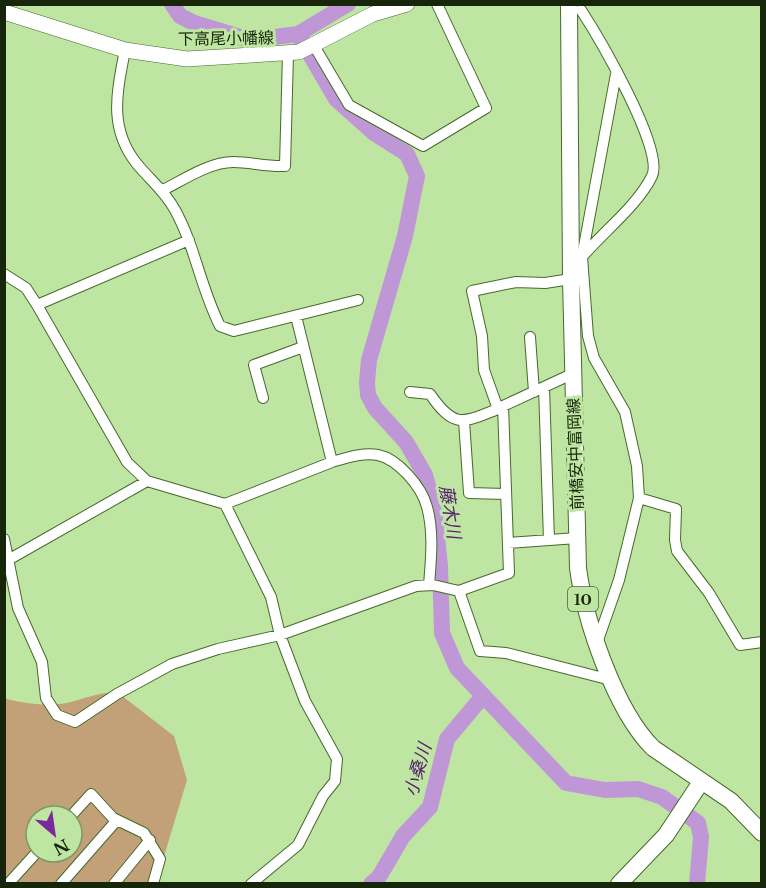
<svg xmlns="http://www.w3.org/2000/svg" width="766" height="888" viewBox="0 0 766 888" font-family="'Libre Baskerville','Noto Sans JP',serif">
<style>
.green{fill:#c2a178;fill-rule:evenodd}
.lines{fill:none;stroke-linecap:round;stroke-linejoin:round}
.river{stroke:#c097d6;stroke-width:16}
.minor-casing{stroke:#47692b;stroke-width:12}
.secondary-casing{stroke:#47692b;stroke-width:16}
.primary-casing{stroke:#47692b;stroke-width:18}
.minor{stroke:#fff;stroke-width:10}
.secondary{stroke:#fff;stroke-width:15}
.primary{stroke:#fff;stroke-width:16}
.labels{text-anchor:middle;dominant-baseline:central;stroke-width:6;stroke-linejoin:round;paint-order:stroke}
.shield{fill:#bee6a2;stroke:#495f38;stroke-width:1.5}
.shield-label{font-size:15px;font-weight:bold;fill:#17250b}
.street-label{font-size:16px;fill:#17250b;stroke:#bee6a2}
.water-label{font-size:18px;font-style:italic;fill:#54216c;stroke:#bee6a2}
</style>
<rect width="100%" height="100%" fill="#bee6a2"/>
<path class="green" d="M117,692l57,44 13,44 -31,103h-151l-1,-185c20,6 47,9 67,4 17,-5 28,-9 46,-10zM36,816h36v36h-36z"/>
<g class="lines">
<path class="river" d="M172,4l8,12 14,7 56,17 48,-6 50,-30
M298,34l38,65 38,34 33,21 10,22 -12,60 -36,124 -2,22 1,13 7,13 31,34 19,33 9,32 6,59 2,67 15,35 109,115 39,7 33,-1 24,8 36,26 3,14 -4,47
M371,884l8,-7 24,-41 27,-29 17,-68 36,-43"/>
<defs>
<path id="minor" d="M581,10c17,26 84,140 71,166 -14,29 -49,56 -70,81
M313,44l36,61 74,41 63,-38 -49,-104
M125,50c-8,42 -17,78 12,114 13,16 28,27 38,46 20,36 26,79 45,116l14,5 124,-31
M163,190c20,-10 47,-28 70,-28 17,0 34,5 52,4l3,-112
M4,274l22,14 11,17 90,157 20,19 78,23 107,-42 -36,-146
M37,305l152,-65
M530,337l4,55
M544,387l5,153
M410,392l20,2c26,38 35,27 73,13
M263,398l-9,-33 49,-18
M498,409l-14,-39 -2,-34 -10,-45 44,-9 29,1 26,-4
M464,421l5,72 37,1
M332,462c14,-4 31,-10 46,-7 20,4 44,32 49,52 7,25 4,53 2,78
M639,498l37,11 -1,31 2,11 32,42 31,52 22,-3
M225,504l46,93 9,38 25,66 32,58 -2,22 -12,15 -25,49 -47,39
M4,539l14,69 24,54 4,36 11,17 18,7 42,-28 55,-30 46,-15 62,-14 136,-49 17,-1 26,6 50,-18 -6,-167 69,-32
M508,543l69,-5
M8,560l139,-79
M459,591l21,60 26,2 105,27
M598,640l21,-60 20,-82 -2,-32 -12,-54 -31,-54 -6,-22 -6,-79 34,-183
M71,816l20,-22 22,24 31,15 16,26 -7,25
M8,884l29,-32
M61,884l56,-64
M114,884l36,-44"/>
<path id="secondary" d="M4,12l121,38 62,9 112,-7 74,-38 34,-10"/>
<path id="primary" d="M569,4l2,275 7,289c7,53 37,142 75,180l78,53 31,32
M619,884l47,-49 35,-53"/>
</defs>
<use href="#minor" class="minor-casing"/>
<use href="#secondary" class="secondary-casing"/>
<use href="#primary" class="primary-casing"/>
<use href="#minor" class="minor"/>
<use href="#secondary" class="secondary"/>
<use href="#primary" class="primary"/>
</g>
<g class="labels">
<rect class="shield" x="568" y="587" width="30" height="24" rx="4.5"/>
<g class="shield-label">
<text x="583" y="599">10</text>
</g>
<g class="street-label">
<text transform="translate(226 38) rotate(-1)">下高尾小幡線</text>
<text transform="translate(575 454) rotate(-92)">前橋安中富岡線</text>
</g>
<g class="water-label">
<text transform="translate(450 512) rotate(81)">藤木川</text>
<text transform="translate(418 770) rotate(-74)">小桑川</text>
</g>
</g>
<rect width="766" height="888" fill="none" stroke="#17250b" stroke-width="12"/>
<g transform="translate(54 834) rotate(151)"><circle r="28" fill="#bee6a2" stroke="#7b9966" stroke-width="1.5"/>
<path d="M0-4.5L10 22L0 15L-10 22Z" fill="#782a9c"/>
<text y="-9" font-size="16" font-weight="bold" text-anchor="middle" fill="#17250b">N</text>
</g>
</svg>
